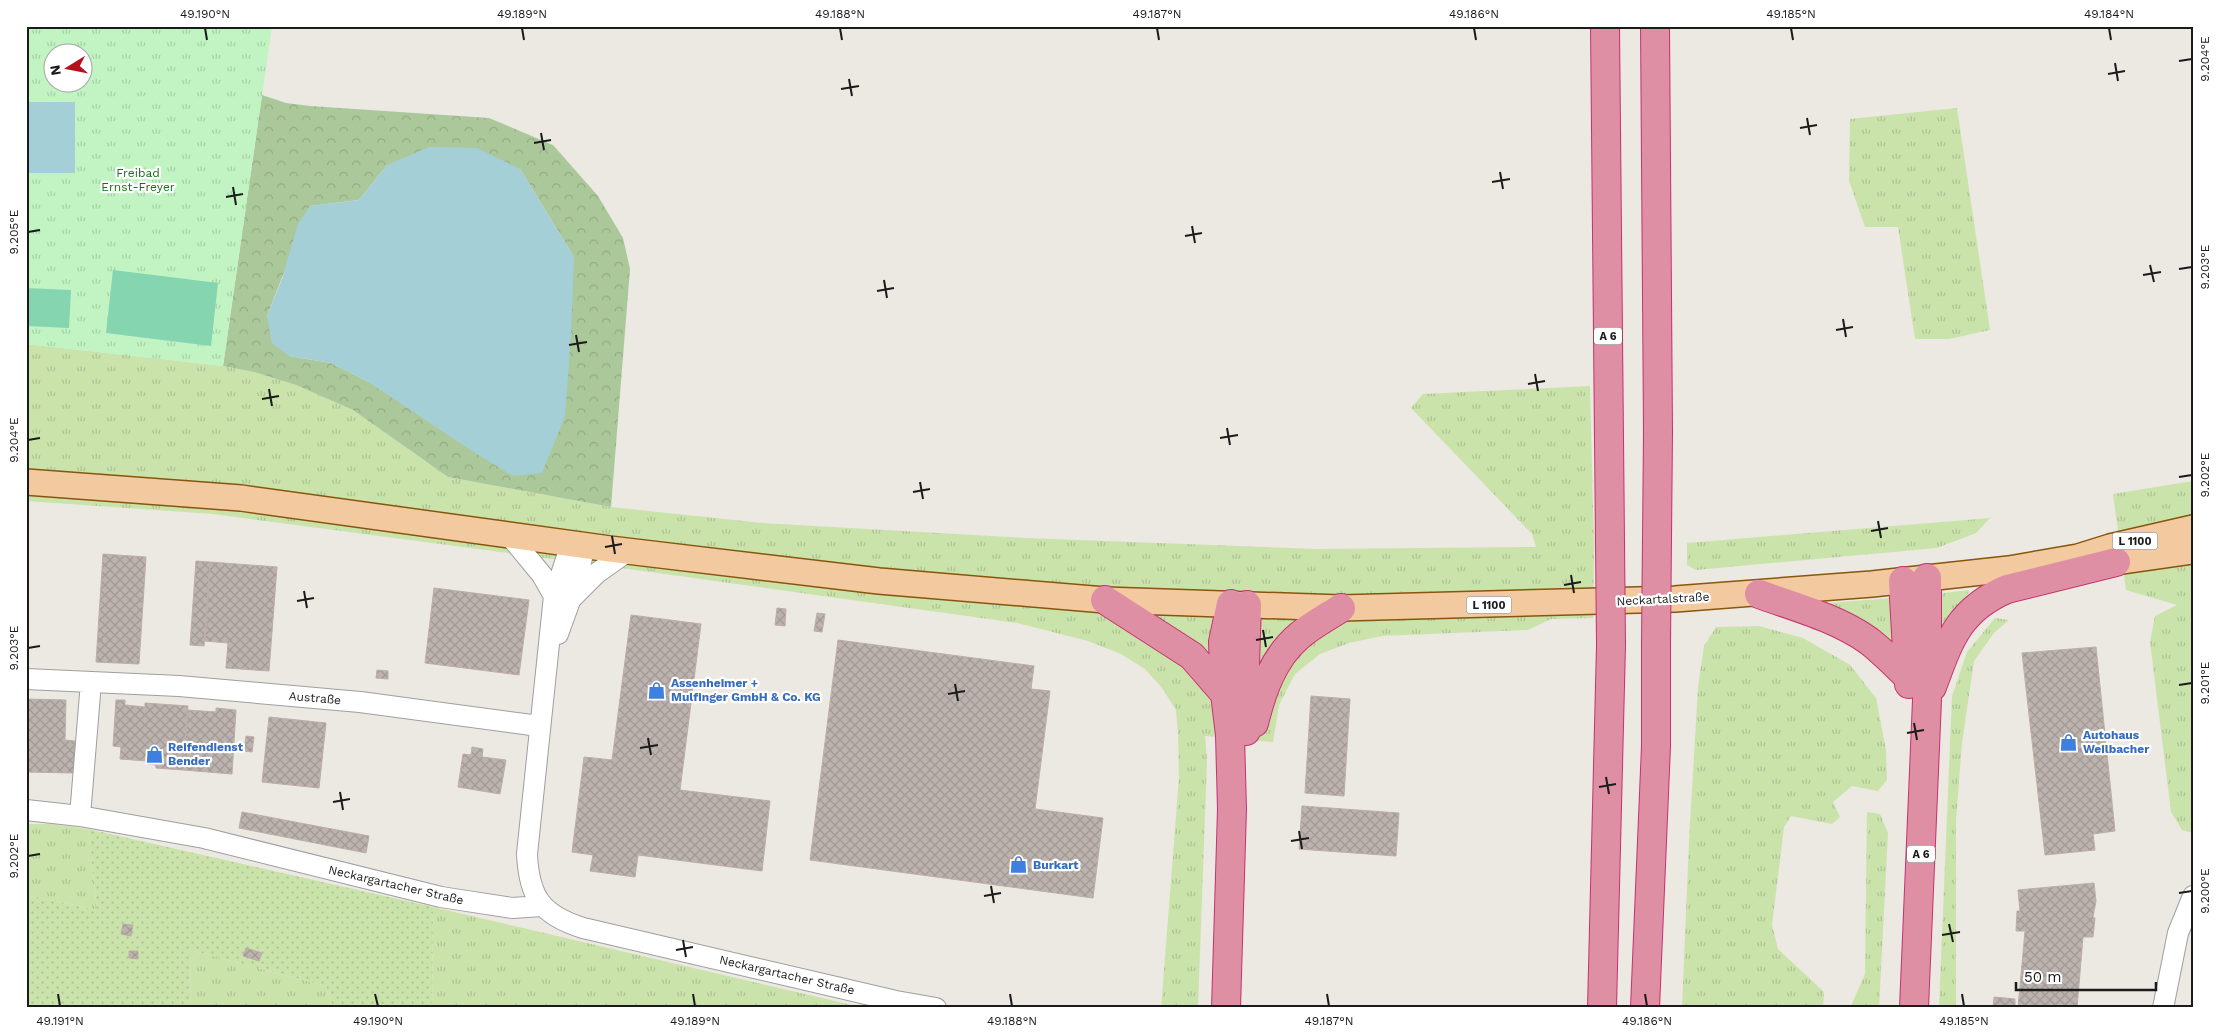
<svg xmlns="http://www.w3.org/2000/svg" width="2219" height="1034" viewBox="0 0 2219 1034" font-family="'Work Sans',sans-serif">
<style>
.grass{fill:url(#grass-tufts)}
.forest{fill:url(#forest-crowns);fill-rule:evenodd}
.park{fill:url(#park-tufts);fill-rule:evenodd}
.garden{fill:url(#garden-dots)}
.pitch{fill:#85d5b1}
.water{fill:#a5cfd7}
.building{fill:url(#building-cross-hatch);stroke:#bcaea6}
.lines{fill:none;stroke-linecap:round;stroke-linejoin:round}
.minor-casing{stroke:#9f9f9f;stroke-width:22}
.major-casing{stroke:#87560c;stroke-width:28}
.highway-casing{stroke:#c7326f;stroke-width:30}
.minor{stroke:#fff;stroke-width:20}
.major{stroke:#f3c9a0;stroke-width:25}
.highway{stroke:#de8fa3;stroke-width:28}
.highway-bridge-casing{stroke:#c7326f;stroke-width:30;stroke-linecap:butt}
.highway-bridge{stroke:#de8fa3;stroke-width:28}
.ticks{fill:none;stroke:#1b1b1b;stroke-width:2}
.labels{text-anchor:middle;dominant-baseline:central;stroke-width:4.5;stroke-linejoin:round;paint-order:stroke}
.shield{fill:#fff;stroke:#5f5f5f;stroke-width:1}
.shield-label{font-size:11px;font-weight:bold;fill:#1b1b1b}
.park-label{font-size:12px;fill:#146f15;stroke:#fff}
.street-label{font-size:12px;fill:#1b1b1b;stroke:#fff}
.shop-label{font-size:12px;font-weight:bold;fill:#366cbe;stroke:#fff;text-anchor:start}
.neatline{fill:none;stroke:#1b1b1b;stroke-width:2}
.ticks-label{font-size:12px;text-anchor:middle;fill:#1b1b1b}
</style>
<defs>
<pattern id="grass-tufts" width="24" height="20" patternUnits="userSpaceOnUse" patternTransform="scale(1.25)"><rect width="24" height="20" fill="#cae3ab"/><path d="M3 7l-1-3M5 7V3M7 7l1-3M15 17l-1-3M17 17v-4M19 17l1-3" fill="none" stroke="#adc293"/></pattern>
<pattern id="forest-crowns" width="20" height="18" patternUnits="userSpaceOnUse" patternTransform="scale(1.25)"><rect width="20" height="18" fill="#abc89a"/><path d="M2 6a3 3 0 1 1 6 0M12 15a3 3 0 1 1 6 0" fill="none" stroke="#93ab84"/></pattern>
<pattern id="park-tufts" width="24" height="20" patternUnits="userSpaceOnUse" patternTransform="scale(1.25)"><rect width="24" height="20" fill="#c1f4c2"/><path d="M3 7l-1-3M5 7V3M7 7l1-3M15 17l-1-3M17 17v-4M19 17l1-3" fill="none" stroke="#a5d1a6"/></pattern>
<pattern id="garden-dots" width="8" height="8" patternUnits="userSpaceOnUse" patternTransform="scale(1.25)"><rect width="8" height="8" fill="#cae3ab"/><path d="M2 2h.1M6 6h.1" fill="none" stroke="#adc293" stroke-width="1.8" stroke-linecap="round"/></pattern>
<pattern id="building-cross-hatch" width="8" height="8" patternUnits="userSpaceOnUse" patternTransform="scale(1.25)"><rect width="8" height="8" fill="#bcb3af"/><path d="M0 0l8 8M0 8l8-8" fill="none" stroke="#a19996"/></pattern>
</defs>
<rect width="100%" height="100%" fill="#ece8e2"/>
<path class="grass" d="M1957,108l33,222 -41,9h-34l-17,-112h-33l-16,-46 1,-62z
M26,344l197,22 31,6 42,13 57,25 95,67 163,30 151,16 263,15 290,11 221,-2 -4,-13 -121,-126 12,-14 167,-8 4,159 -1,73 -42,1 -23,11 -146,6 -33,7 -29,11 -25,20 -16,31 -6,37 -68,-6 2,24 -9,248h-37l18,-230 -1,-45 -2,-23 -14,-22 -17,-19 -24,-15 -33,-13 -71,-18 -374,-52 -430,-57 -187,-13z
M2193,481v352l-11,-3 -11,-18 -21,-170 5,-26 22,-11 -51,-15 -13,-96z
M1990,518l-14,15 -39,15 -241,22 -9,-5v-22z
M1969,590v2l-35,55 2,-53z
M1891,598l4,46 -65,-41z
M1995,618l14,2 -15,13 -20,28 -12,82 -6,77v188h-17l13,-312 15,-44z
M1759,626l44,12 47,27 26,33 10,52 1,30 -9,11 -26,-5 -19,16 7,15 -8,7 -41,-8 -7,11 -12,98 6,24 46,43 -1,16h-141l7,-167 9,-154 6,-41 12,-19z
M1867,812l13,2 8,19 -9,175h-29l15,-34z
M26,824h25l37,5 9,81 -71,-15z
M433,907l432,101h-433z
M190,950l136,36 6,22h-141z"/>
<path class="forest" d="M262,95l24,8 24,3 179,12 64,27 45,51 25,42 7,31 -19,238 -163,-30 -95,-67 -57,-25 -42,-13 -31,-6zM387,165l133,4 54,88 -165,150 -42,-26 -36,-18 -42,-7 -22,-40 43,-110 49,-6z"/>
<path class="park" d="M26,26h246l-49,340 -197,-22zM52,52h30v30h-30z"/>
<path class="garden" d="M88,829l345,78 -1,101h-100l-6,-22 -136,-36 1,58h-165v-113l71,15z"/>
<path class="pitch" d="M113,270l105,13 -7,63 -105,-13z
M26,288l45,2 -2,38 -43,-2z"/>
<path class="water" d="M26,102h49v71h-49z
M429,147l48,1 43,21 54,88 -3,79 -6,80 -23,57 -29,3 -44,-27 -102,-68 -36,-18 -42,-7 -17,-13 -5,-27 15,-37 16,-55 12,-18 49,-6 28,-35z"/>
<path class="building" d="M103,554l43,3 -7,107 -43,-2z
M196,561l14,1 -6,84 -14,-1z
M210,562l67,5 -8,104 -43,-3 2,-25 -23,-2z
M434,588l95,12 -10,75 -94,-12z
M777,608l9,1 -1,17 -10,-1z
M817,613l8,1 -3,18 -8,-1z
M631,615l70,9 -21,166 90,11 -8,70 -124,-16 -3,22 -45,-6 3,-16 -21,-3 12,-95 28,3z
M838,640l196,26 -3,23 19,2 -15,118 68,9 -10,80 -283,-38z
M2096,647l19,184 -22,3 2,16 -50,5 -23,-202z
M377,670l11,1v8l-12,-1z
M1311,696l39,3 -6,97 -39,-3z
M26,699l40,1 -1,40 10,1 -1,32 -48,-1z
M116,700h9v5l20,2v-4l43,3 -5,64 -27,-2v-3l-9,-1v-3l-27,-2 1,-12 -8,-1z
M216,708l20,2 -4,64 -49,-4 4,-60 29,2z
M269,717l57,6 -7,65 -57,-6z
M246,736l8,1 -2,15 -8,-1z
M472,747l11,2 -1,8 24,3 -6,34 -42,-7 5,-33 8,1z
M1302,806l97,7 -3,43 -97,-7z
M242,812l127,24 -3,17 -127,-25z
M2094,883l2,18 -3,16 2,1 -2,19h-10l-6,71h-59l7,-77h-9l1,-20h3l-2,-21z
M123,924l10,1 -2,11 -10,-2z
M246,948l16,5 -3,8 -16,-5z
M129,951h9v8l-9,-1z
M1994,997l21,2v9h-22z"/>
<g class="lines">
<defs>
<path id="minor" d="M509,535l33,40 12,21
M571,544l-17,52 -27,258c2,44 15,61 56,74l313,73 40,7
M572,598l25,-25 31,-22
M558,634l18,-50 9,-39
M26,679l153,7 181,16 179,24
M26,810l54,6 124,22 237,59 71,11 30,-2
M80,816l11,-134
M2163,1008l15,-75 15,-37"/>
<path id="major" d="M26,482l215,16 369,51 269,32 226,19 236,8 334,-9 197,-15 137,-15 69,-12 32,-10 83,-19
M2097,560l19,2 77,-11"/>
<path id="highway" d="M1903,581l6,103
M1759,594c36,13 78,24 110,47 14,11 27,24 40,37
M1105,600l87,56 33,38
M1932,687c17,-46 26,-77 75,-98l109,-27
M1254,723c8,-32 19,-65 45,-87 13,-11 28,-19 42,-28
M1246,731l-2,-36 3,-90
M1226,1008l6,-199 -2,-74 -5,-41 -2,-52 8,-38
M1602,1008l9,-363
M1645,1008l11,-262v-102
M1914,1008l13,-308v-122"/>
</defs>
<use href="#minor" class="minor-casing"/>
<use href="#major" class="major-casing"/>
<use href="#highway" class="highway-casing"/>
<use href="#minor" class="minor"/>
<use href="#major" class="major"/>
<use href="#highway" class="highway"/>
<defs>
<path id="highway-bridge" d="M1605,26l6,619
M1655,26l3,406 -2,212"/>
</defs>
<use href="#highway-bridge" class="highway-bridge-casing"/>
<use href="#highway-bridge" class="highway-bridge"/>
</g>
<path class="ticks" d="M205,28l2,12M522,28l2,12M840,28l2,12M1157,28l2,12M1474,28l2,12M1791,28l2,12M2109,28l2,12M2179,61l13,-2M2115,63l3,18M2108,74l17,-3M849,79l3,17M841,89l18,-3M1807,118l3,17M1800,128l17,-3M541,133l3,17M534,143l17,-3M1500,172l3,17M1492,182l18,-3M233,187l3,18M226,197l17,-3M1192,226l3,17M28,232l12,-2M1185,236l17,-3M2150,265l4,17M2179,269l13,-2M2143,275l18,-3M884,280l3,18M877,291l17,-3M1843,319l3,18M1836,330l17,-3M576,335l3,17M569,345l18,-3M1535,374l3,17M1528,384l17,-3M269,389l3,17M262,399l17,-3M1227,428l3,17M1220,438l18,-3M28,440l12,-2M2179,477l13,-2M920,482l3,17M913,492l17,-3M1878,521l3,17M1871,531l17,-3M612,536l3,18M605,547l17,-3M1571,575l3,18M1564,585l17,-3M304,591l3,17M297,601l17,-3M1263,630l3,17M1256,640l17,-3M28,648l12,-2M955,684l3,17M2179,685l13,-2M948,694l17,-3M1914,723l3,17M1907,733l17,-3M648,738l3,17M640,748l18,-3M1606,777l3,17M1599,787l17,-3M340,792l3,18M333,802l17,-3M1299,831l3,18M1291,841l18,-3M28,856l12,-2M991,886l3,17M2179,893l13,-2M984,896l17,-3M1949,924l4,18M1942,935l18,-3M683,940l3,17M676,950l17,-3M58,994l2,12M375,994l3,12M693,994l2,12M1010,994l2,12M1327,994l2,12M1645,994l2,12M1962,994l2,12"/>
<defs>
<symbol id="shop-bare" viewBox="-9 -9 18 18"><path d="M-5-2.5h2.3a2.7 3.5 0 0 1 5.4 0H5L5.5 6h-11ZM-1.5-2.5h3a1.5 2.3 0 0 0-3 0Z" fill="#3f7fe0" stroke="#fff" stroke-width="2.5" paint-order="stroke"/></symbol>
</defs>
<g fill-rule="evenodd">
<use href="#shop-bare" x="644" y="678" width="25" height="25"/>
<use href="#shop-bare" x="2056" y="730" width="25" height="25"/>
<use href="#shop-bare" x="142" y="742" width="25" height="25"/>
<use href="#shop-bare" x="1006" y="852" width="25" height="25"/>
</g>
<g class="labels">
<g class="shield">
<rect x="1594" y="327.5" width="28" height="17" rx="4"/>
<rect x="2112.5" y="532.5" width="45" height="17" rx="4"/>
<rect x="1466.5" y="596.5" width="45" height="17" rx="4"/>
<rect x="1907" y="845.5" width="28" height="17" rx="4"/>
</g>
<g class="shield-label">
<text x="1608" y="336">A 6</text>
<text x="2135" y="541">L 1100</text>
<text x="1489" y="605">L 1100</text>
<text x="1921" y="854">A 6</text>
</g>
<g class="park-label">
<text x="138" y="173">Freibad<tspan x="138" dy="14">Ernst-Freyer</tspan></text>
</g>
<g class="street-label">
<text transform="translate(1663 599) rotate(-3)">Neckartalstraße</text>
<text transform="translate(315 698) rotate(5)">Austraße</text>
<text transform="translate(396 885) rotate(13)">Neckargartacher Straße</text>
<text transform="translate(787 975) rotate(13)">Neckargartacher Straße</text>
</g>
<g class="shop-label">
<text x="671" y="683">Assenheimer +<tspan x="671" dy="14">Mulfinger GmbH &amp; Co. KG</tspan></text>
<text x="2083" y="735">Autohaus<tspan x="2083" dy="14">Weilbacher</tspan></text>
<text x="168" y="747">Reifendienst<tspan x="168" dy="14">Bender</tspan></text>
<text x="1033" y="865">Burkart</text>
</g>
</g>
<rect width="2219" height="1034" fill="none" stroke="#ffffff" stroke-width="55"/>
<g transform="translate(68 68) rotate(260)"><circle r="24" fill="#ffffff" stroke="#a4a4a4"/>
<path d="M0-4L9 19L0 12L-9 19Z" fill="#b6101c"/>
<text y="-8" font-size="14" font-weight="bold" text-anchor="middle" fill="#1b1b1b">N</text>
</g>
<path d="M2016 982v8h140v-8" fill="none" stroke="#1b1b1b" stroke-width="2.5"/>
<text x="2024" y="982" font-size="15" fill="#1b1b1b" stroke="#ffffff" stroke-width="4" paint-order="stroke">50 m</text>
<rect x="28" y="28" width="2164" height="978" class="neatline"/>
<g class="ticks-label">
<text x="205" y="18">49.190°N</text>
<text x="522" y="18">49.189°N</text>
<text x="840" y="18">49.188°N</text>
<text x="1157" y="18">49.187°N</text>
<text x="1474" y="18">49.186°N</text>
<text x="1791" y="18">49.185°N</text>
<text x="2109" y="18">49.184°N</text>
<text transform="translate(2205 59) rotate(-90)" y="4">9.204°E</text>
<text transform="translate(14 232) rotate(-90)" y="4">9.205°E</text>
<text transform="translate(2205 267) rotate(-90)" y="4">9.203°E</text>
<text transform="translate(14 440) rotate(-90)" y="4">9.204°E</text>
<text transform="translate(2205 475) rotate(-90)" y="4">9.202°E</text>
<text transform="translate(14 648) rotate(-90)" y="4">9.203°E</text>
<text transform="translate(2205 683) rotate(-90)" y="4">9.201°E</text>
<text transform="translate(14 856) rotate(-90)" y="4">9.202°E</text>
<text transform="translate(2205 891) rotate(-90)" y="4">9.200°E</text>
<text x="60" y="1025">49.191°N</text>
<text x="378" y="1025">49.190°N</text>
<text x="695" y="1025">49.189°N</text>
<text x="1012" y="1025">49.188°N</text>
<text x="1329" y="1025">49.187°N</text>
<text x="1647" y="1025">49.186°N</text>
<text x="1964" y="1025">49.185°N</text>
</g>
</svg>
